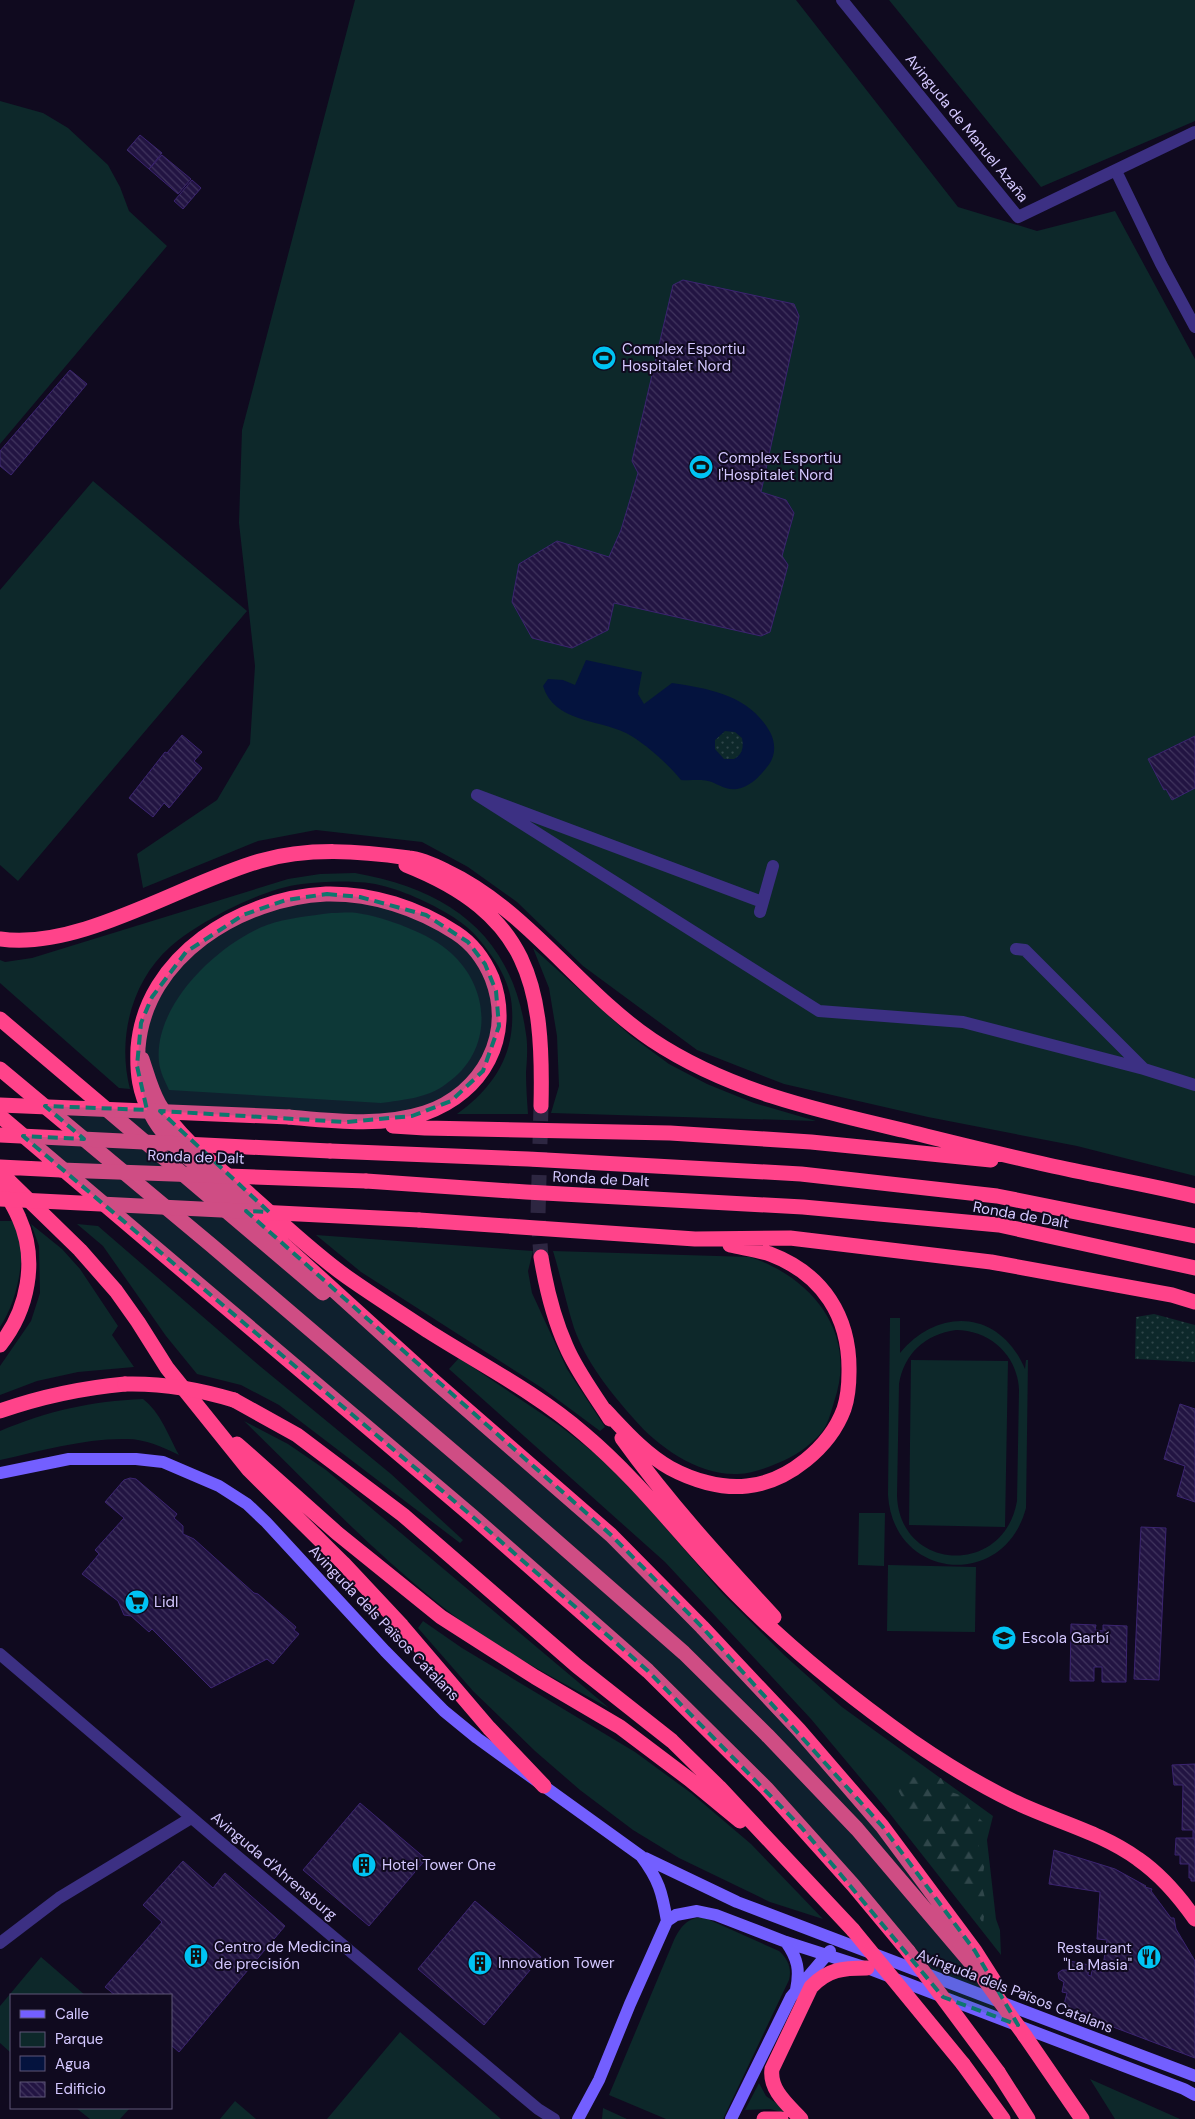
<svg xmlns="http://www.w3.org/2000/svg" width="1195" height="2119" viewBox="0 0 1195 2119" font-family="'DM Sans',sans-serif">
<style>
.green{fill:#0d282a;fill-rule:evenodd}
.forest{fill:url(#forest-firs)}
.garden{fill:url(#garden-dots)}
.water{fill:#04133e;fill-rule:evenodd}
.building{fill:url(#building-back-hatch);stroke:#3b2470}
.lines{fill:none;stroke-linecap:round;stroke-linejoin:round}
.highway-tunnel{stroke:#2d2641;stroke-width:15;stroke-dasharray:15 8;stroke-linecap:butt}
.street{stroke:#3c3083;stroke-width:12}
.secondary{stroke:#735fff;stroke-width:12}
.highway{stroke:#ff438a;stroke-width:15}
.highway-bridge{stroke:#ff438a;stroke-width:15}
.marked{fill:#0f766e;fill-opacity:0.2;stroke:#0f766e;stroke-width:4;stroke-dasharray:10 6;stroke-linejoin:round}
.labels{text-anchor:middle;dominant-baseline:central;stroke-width:4;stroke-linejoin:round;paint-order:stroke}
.street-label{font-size:15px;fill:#d4c8ff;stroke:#100a1f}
.poi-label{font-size:15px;fill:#d4c8ff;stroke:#100a1f;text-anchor:start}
</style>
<defs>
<pattern id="forest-firs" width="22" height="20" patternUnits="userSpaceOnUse" patternTransform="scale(1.25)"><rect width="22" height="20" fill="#0d282a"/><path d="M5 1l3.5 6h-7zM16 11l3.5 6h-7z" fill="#2f464a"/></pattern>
<pattern id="garden-dots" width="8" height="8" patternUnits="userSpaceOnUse" patternTransform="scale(1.25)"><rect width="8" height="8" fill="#0d282a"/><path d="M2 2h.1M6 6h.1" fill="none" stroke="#2f464a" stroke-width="1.8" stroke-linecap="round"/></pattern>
<pattern id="building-back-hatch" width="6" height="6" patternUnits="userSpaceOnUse" patternTransform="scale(1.25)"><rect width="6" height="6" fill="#221442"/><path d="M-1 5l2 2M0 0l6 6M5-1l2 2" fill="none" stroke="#41355e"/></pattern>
</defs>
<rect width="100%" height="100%" fill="#100a1f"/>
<path class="green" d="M355,0h441l162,207 79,24 78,-20 80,148v817l-118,-30 -149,-29 -144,-33 -87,-34 -114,-84 -66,-64 -49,-35 -46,-25 -106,-12 -58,11 -115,47 -6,-34 80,-54 33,-56 5,-78 -16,-143 3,-93z
M889,0h306v121l-154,66z
M0,101l43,12 25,15 40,37 12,22 9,24 38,35 -167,198z
M93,481l154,130 -229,270 -18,-16v-275z
M355,873c95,17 157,62 171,161 2,12 1,26 0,38 0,14 1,28 2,42h-71c36,-26 58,-59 55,-105 -1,-22 -11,-41 -24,-58 -16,-23 -30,-32 -54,-45 -24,-12 -52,-24 -79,-24 -17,-1 -36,0 -53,2 -22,2 -55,16 -75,26 -20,11 -39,21 -57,37 -39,35 -53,92 -40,142l-11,-1 -119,-105v-23l5,2 27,-4 256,-79 32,-5z
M331,913c8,0 18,-1 26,0 28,4 74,21 94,40 41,37 42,99 -5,131 -18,14 -43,16 -65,19l-212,-13c-4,-9 -9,-18 -10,-28 -6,-57 60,-119 108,-137 20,-7 42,-9 64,-12z
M533,948l98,88 38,28 38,20 47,19 62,18 -265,-8 8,-27 -2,-50 -8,-48z
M0,1221h14c2,7 6,16 7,23 2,26 -6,61 -21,83z
M31,1224l31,25 18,20 38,57 -6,9 22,32 -56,5 -41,9 -37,14v-29l31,-45 9,-28 -1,-47z
M77,1224l21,2 163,141 130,107 72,66 -3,3 -181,-138 -38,-20 -44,-11 -31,-38 -63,-90z
M316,1235l217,16 -5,20 4,22 35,76 38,58 -5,4 -58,-43 -181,-116z
M553,1251l197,6c63,21 108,77 84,145 -3,10 -6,23 -13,31 -11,13 -27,24 -43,30 -12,5 -26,11 -40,11 -39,2 -80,-27 -104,-55 -23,-26 -48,-57 -60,-91 -8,-25 -13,-51 -21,-77z
M890,1318h10v35c39,-47 100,-43 125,16l1,-9h2l-2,148c-22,83 -133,72 -138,-13zM956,1330c34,0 62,26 63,60l-2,111c-13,76 -117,71 -120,-5l2,-112c5,-30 26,-50 57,-54z
M459,1358l101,68 42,33 37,38 84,97 61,61 58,52 151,109 -6,24 9,79 4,11 1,25 -118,-150 -72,-86 -146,-157 -216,-193z
M911,1360l97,1 -3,166 -96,-2z
M143,1399c18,14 25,36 36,56 -16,-8 -34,-16 -52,-16 -42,-1 -86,12 -127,21v-29c48,-20 91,-30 143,-32z
M244,1421l44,23 38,26 283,238c-60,-33 -122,-64 -175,-108 -67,-54 -128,-119 -190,-179z
M859,1513h26l-1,53 -26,-1z
M888,1565l88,2 -1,65 -88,-1z
M423,1621l39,27 173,104 56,41 60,51 72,75 -53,-17 -91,-44 -46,-28 -53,-40 -45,-39 -62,-60 -55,-63z
M703,1917l76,34c9,8 13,17 10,29l-66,139h-57l-57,-24 65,-155c7,-14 13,-22 29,-23z
M41,1957l44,38h-74v58l-11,-10v-37z
M400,2032l101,87h-174z
M1090,2079l90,40h-65z
M759,2083l7,13 20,14v3l-16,-4 -25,1z
M235,2101l21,18h-36z
M76,2108h54l-10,11h-30z
M603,2108l24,11h-25z"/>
<path class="forest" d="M909,1777l32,1 7,13 15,5 9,15 11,11 -5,22 7,19 -4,20 7,26 -4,7 -1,8 -17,-31 -41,-40 -4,-17 -15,-24 -2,-11 -7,-13z"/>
<path class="garden" d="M715 746a14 14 0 1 1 28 0a14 14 0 1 1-28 0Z
M1154,1314l41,11v37l-60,-3 1,-42z"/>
<path class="water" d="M586,660l56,12 -4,22 6,10 28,-21c39,6 77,12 98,49 6,11 6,25 -3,35 -7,9 -17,20 -30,22 -11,2 -20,-6 -29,-8 -7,-2 -19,0 -27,-1 -14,-17 -36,-37 -55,-47 -29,-14 -72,-11 -83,-47l5,-7 15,1 12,5zM725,731l10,1 7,6c2,10 0,17 -8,21h-10l-9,-10v-9z"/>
<path class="building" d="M140,135l22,18 -13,16 -22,-19z
M162,155l29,24 -13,15 -29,-25z
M192,180l9,8 -18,21 -9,-8z
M683,280l111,24 5,12 -38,176 25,8 8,13 -12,43 6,9 -18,67 -9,4 -147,-33 -6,27 -36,18 -40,-10 -20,-36 7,-38 38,-23 52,16 12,-27 17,-57 -6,-12 41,-176z
M70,370l17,14 -76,91 -11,-9v-15z
M182,735l20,17 -8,9 8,7 -33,40 -5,-5 -11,14 -24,-19 36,-46 2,1z
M1195,736v52l-23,12 -6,-11 -2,1 -16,-31z
M1180,1404l15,5v93l-18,-6 8,-30 -21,-7z
M130,1478l6,1 41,35 -3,4 9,8v8l11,5 60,54 4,1 38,33 -2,3 5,4 -26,30 -6,-5 -56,29 -59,-59 -3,3 -18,-16 -7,-1 -6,-14 -36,-27 17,-20 -4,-4 29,-32 -19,-16 19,-22z
M1141,1527l25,1 -7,152 -25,-1z
M1071,1624l25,1 -1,5 8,1v-6l24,1 -1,56h-24v-15h-8v14h-24z
M1195,1764v117h-4v-3h-2v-14h-9v-9h-5l1,-17h17v-8h-11l1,-45h-9l-2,-20z
M360,1803l66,56 -57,67 -66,-56z
M1054,1850l61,19 31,17 -1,1 7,2 -1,2 20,27h3l2,11 19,32v97l-132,-50 4,-15 -5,-1 2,-10 -5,-3 -1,-6 4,-3h5l3,-9 19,4 -1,10 3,1 1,-6 10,2 5,-32 -10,-1 3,-47 -51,-8z
M183,1861l30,27 12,-15 60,53 -106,126 -8,-7v-50h-56l-10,-8 57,-65 -19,-17z
M475,1901l66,56 -57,68 -66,-56z"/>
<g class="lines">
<path class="highway-tunnel" d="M541,1106l-3,109 3,42"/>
<path class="street" d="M842,0l176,217 177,-85
M1116,171l45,93 34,63
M762,902l-285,-107 342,216 144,11 181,47
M760,912l13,-46
M1016,949l9,1 119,119 51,16
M0,1654l213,182 325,273 16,10
M0,1943l59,-45 132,-80"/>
<path class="secondary" d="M0,1473l69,-14h67l27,3 56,24 28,18 19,18 119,129 59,60 33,27 164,118c18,24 21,36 26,65
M645,1858l92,44 458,174
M786,1942c12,17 14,28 10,48
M578,2119l21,-39 31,-76 37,-83 9,-6 21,-4 19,4 70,27 81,26 317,121 11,6
M731,2119l60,-122 39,-46"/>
<path class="highway" d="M406,865c123,49 138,119 135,241
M0,939c79,12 183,-56 260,-78 48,-14 100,-10 149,-3 12,1 25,7 37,13 81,38 132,119 206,169 75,50 163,70 250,90 49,12 97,24 146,35 49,11 98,19 147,31
M0,1019l323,274
M142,1059c5,15 9,31 17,45 21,36 58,62 88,88 33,29 65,60 100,85 27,19 54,36 81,54 52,33 109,62 156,103 57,48 100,107 152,160 53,54 114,103 176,147 32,22 66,43 101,60 41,20 88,31 125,58 23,16 41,37 57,60
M0,1069l211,176 287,245 186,163 83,82 90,94 125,147
M0,1116l472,400 176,155 118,117 87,97 55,66
M289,1117c45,4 93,10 136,-4 58,-20 89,-77 67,-135 -8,-19 -19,-34 -36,-45 -38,-25 -84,-40 -130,-39 -85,4 -181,62 -188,154 -1,25 1,44 13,66 11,22 31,38 48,54l235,213 177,154 91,92 97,103 83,96 93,125 21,33
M393,1126l32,2 245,5 141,9 180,18
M330,1151l198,8 273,15 196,22 198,40
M0,1167l61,3
M0,1172l80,78 36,41 22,31 29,46 82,102 94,93 59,63 87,102 55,58
M366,1181l160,11 277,15 196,18 196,43
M0,1184c7,11 14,22 19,34 19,42 9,92 -19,127
M419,1220l276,19 95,-1 201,24 181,33 23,7
M541,1257c5,30 12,60 25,89 11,26 29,49 44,73
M234,1400l63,35 106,80 174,151 95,75 47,46 134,143
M605,1410c20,21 40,44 65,58 22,12 51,21 77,18 41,-4 83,-39 97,-77 4,-12 5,-24 5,-37 1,-55 -26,-98 -79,-118 -13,-4 -27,-6 -40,-9
M0,1411c40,-14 82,-23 125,-27
M622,1438c46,64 98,121 152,179
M237,1444l100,89 104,84 94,60 85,50 69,52 51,42
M1025,2036l57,83
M963,2064l40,55
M998,2072l30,47
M764,2119h17
M801,2119c-13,-14 -32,-29 -29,-50l39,-82c17,-18 32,-19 56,-19"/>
<path class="highway-bridge" d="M0,1105l289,12
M0,1135l330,16
M61,1170l305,11
M0,1199l419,21
M125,1384c38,-1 73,5 109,16
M853,1930l110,134
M908,1951l90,121
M984,1979l41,57"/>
</g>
<path class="marked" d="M327,894l33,3 66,18 42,27 17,22 11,27 3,35 -16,45 -32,30 -39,15 -66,6 -186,-11 109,101 -23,-1 365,324 91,92 180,199 93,125 43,74 -75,-28 -142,-170 -153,-156 -176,-155 -449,-380 61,3 -39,-33 102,4 -10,-44 4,-43 11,-26 34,-45 57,-37 43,-15z"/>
<defs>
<symbol id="stadium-disc" viewBox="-11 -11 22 22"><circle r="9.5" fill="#00c3f3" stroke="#100a1f"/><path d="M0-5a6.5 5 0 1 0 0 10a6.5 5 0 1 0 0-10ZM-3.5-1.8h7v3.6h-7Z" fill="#111"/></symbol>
<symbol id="supermarket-disc" viewBox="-11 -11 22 22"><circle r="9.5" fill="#00c3f3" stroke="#100a1f"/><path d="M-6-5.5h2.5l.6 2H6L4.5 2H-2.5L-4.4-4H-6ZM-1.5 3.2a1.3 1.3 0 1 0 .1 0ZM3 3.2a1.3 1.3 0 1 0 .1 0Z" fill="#111"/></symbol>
<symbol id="school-disc" viewBox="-11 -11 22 22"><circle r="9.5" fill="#00c3f3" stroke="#100a1f"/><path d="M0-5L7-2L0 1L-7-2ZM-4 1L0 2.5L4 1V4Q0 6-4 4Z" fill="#111"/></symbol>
<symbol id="building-disc" viewBox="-11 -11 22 22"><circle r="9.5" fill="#00c3f3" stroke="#100a1f"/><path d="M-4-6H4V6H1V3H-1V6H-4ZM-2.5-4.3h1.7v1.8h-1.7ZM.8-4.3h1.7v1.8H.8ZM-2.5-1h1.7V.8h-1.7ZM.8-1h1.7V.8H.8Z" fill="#111"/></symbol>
<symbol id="restaurant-disc" viewBox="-11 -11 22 22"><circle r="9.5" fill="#00c3f3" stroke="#100a1f"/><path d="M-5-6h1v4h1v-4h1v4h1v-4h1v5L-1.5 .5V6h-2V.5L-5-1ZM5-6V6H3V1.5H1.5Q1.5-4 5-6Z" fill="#111"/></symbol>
</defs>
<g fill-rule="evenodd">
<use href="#stadium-disc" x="590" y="344" width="28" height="28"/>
<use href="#stadium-disc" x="687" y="453" width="28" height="28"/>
<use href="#supermarket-disc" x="123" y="1588" width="28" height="28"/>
<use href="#school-disc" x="990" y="1624" width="28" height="28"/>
<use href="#building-disc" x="350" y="1851" width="28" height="28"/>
<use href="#building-disc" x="182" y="1942" width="28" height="28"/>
<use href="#restaurant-disc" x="1135" y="1943" width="28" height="28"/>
<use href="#building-disc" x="466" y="1949" width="28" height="28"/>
</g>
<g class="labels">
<g class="street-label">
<text transform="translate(967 128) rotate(51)">Avinguda de Manuel Azaña</text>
<text transform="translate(196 1157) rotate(2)">Ronda de Dalt</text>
<text transform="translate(601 1179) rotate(3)">Ronda de Dalt</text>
<text transform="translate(1021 1215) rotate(10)">Ronda de Dalt</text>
<text transform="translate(384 1623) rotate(46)">Avinguda dels Països Catalans</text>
<text transform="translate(274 1866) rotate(40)">Avinguda d'Ahrensburg</text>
<text transform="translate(1015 1991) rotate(21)">Avinguda dels Països Catalans</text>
</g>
<g class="poi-label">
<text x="622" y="349">Complex Esportiu<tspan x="622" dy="17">Hospitalet Nord</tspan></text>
<text x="718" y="458">Complex Esportiu<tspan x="718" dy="17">l'Hospitalet Nord</tspan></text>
<text x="154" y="1602">Lidl</text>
<text x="1022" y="1638">Escola Garbí</text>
<text x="382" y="1865">Hotel Tower One</text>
<text x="214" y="1947">Centro de Medicina<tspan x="214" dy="17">de precisión</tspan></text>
<text x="1132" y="1948" text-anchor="end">Restaurant<tspan x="1132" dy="17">"La Masia"</tspan></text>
<text x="498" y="1963">Innovation Tower</text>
</g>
</g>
<rect x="10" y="1994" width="162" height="115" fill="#100a1f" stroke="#5e5679"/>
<rect x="20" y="2010" width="25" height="8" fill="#735fff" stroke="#5e5679"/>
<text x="55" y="2019" font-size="15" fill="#d4c8ff">Calle</text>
<rect x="20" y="2032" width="25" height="15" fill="#0d282a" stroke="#5e5679"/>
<text x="55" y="2044" font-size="15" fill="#d4c8ff">Parque</text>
<rect x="20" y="2056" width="25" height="15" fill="#04133e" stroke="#5e5679"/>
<text x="55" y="2069" font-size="15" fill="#d4c8ff">Agua</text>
<rect x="20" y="2082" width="25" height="15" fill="url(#building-back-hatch)" stroke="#5e5679"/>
<text x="55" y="2094" font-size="15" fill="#d4c8ff">Edificio</text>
</svg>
